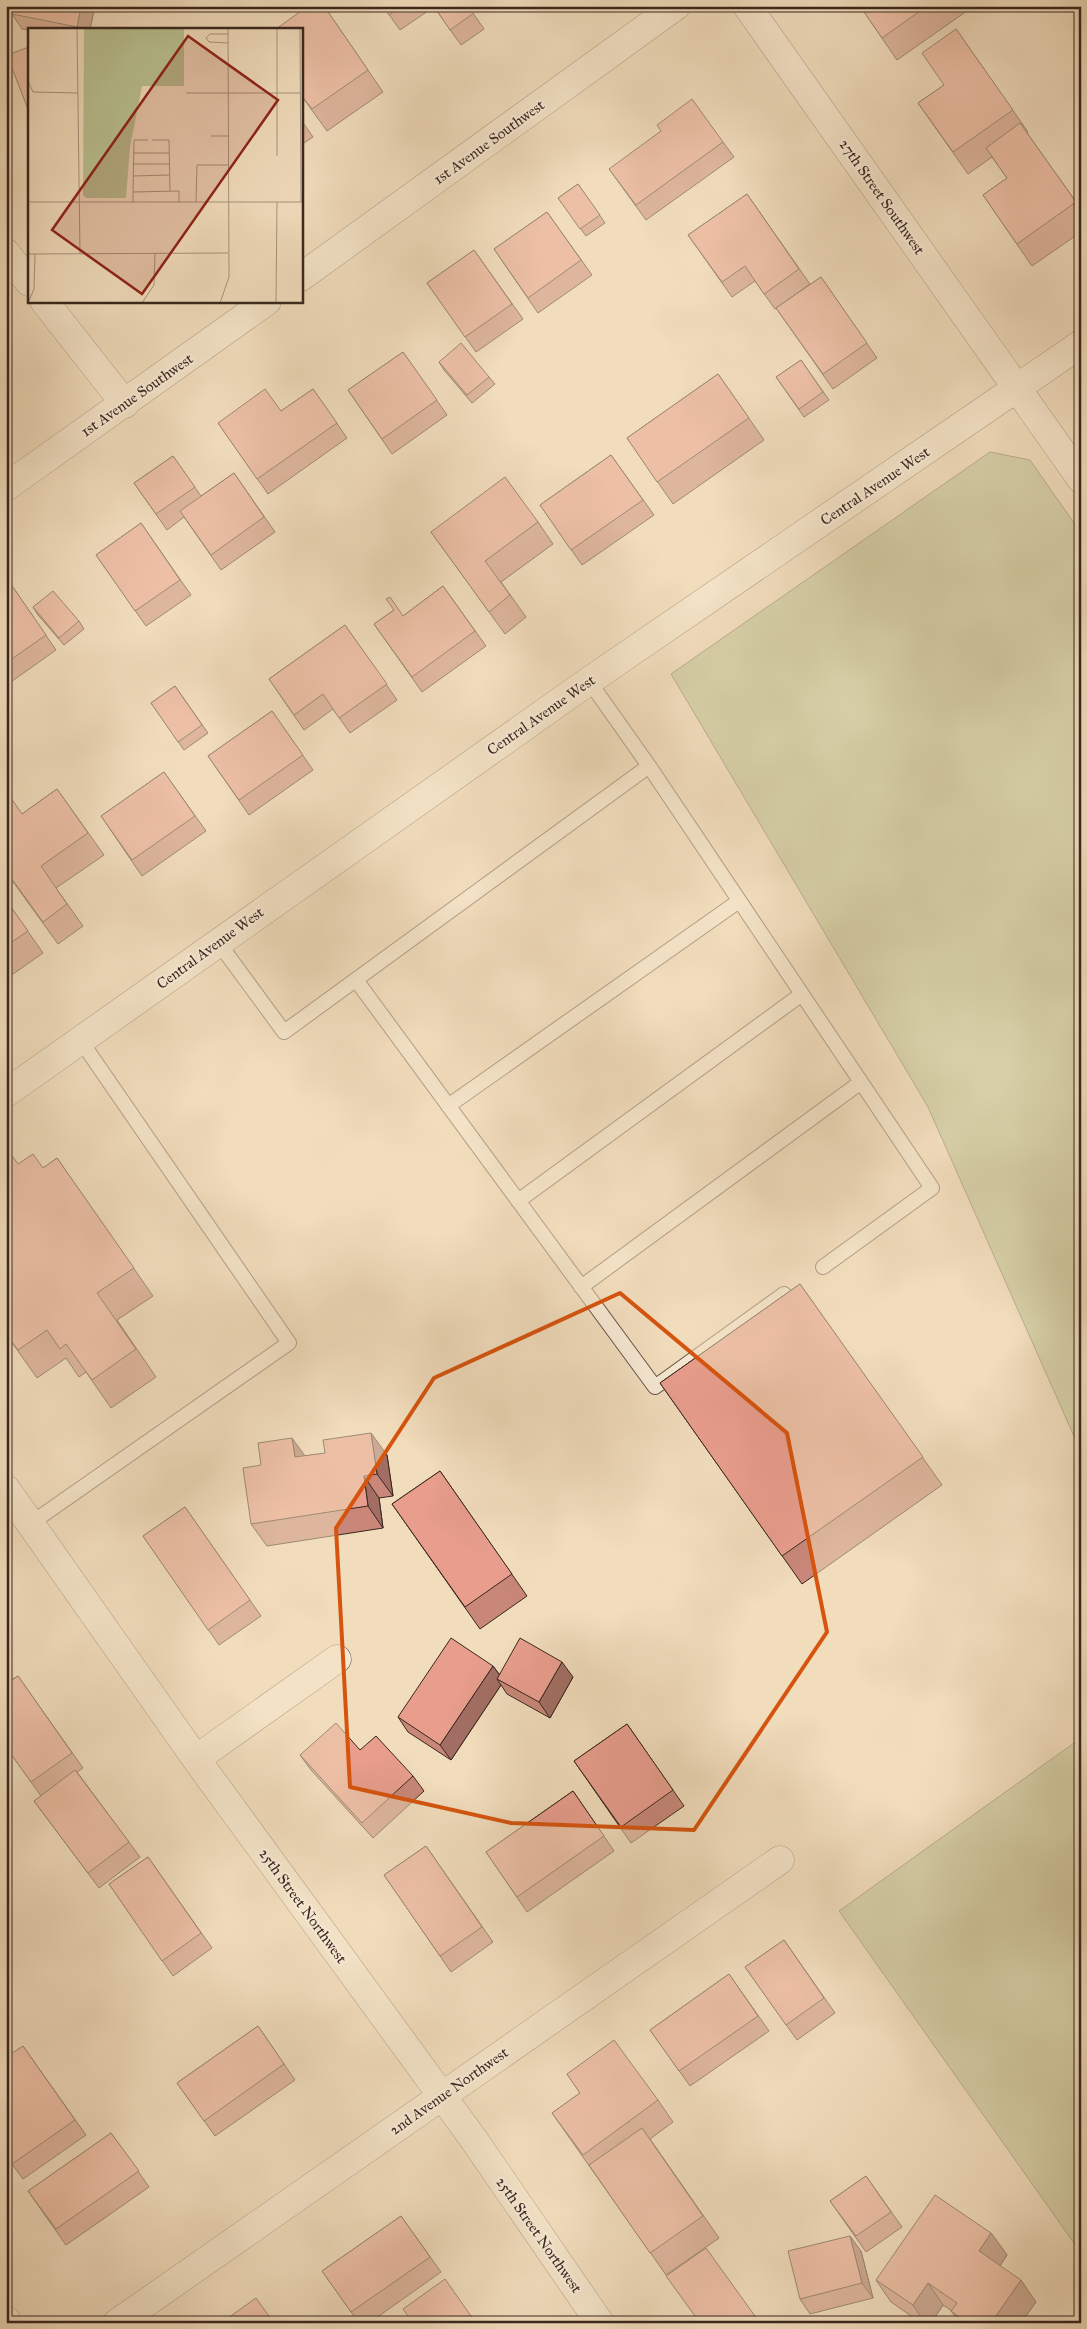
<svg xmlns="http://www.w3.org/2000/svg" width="1087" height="2329" viewBox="0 0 1087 2329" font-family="'IM FELL Great Primer',serif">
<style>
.green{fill:#b9c091;stroke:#797458}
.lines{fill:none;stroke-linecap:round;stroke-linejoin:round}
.service-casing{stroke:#675446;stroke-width:16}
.minor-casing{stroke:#675446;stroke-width:29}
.service{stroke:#f6e8d3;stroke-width:14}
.minor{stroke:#f6e8d3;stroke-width:28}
.wall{fill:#c88779;stroke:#39271e}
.shaded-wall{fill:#a26e63;stroke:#39271e}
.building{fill:#e89d8d;stroke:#39271e}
.marked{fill:none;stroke:#d6540e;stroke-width:4;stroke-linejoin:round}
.labels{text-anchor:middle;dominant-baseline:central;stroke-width:4.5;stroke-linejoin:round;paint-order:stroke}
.street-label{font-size:15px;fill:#39271e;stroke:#f6e8d3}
.inset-road{fill:none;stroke:#a7947d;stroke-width:1}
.view{fill:#8f2418;fill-opacity:0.15;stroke:#8f2418;stroke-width:2.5}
.inset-edge{fill:none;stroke:#39271e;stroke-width:2.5}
</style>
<rect width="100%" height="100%" fill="#f1dcbc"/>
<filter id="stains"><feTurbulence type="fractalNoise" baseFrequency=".004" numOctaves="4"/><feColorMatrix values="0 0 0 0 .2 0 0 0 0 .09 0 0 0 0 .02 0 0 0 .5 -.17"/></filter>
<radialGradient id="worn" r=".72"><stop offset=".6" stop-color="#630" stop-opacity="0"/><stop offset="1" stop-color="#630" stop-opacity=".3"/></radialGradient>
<path class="green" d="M990,452l40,8 51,73v919l-153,-345 -257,-433z
M1081,1738v515l-242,-342z"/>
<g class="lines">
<defs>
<path id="service" d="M649,766l283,422 -109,79
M218,942l66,90 365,-266 -60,-85
M356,980l299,407 129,-93
M448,1106l291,-205
M518,1201l284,-207
M581,1287l280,-205
M30,1524l259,-181 -208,-302"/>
<path id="minor" d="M747,6l334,473
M6,253l23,29
M301,277l375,-271
M44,301l81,103
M6,487l261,-186
M6,1093l583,-412 492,-337
M6,1489l190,270 276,378 128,186
M196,1759l141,-100
M6,2320l2,3
M117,2323l663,-463"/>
</defs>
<use href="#service" class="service-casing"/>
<use href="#minor" class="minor-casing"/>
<use href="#service" class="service"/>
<use href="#minor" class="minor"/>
</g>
<path class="wall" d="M13,6h82l-5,23h-61v1l-7,-1 -10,-15z
M324,6l59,86 -56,39 -26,-36z
M383,6h85l16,23 -23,16 -27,-38 -34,23z
M860,6h114l-77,54z
M956,29l72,103 -1,1 54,76v23l-49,34 -49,-71 24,-17 -15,-21 -24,17 -50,-71 26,-18z
M301,120l12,17 -12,8z
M723,142l11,15 -88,63 -37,-51z
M578,184l27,39 -19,13 -28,-38z
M747,194l63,90 -35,25 -20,-28 -23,16 -44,-62z
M547,212l45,63 -54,38 -44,-64z
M474,250l49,69 -47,33 -49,-69z
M821,277l56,81 -44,31 -57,-81z
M403,352l44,63 -55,39 -44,-64z
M801,360l28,40 -25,17 -28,-40z
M439,362l50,15 6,7 -23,19 -28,-33z
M718,374l46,66 -91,64 -46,-66z
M313,389l34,49 -79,56 -50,-71 63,-12z
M611,455l43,60 -72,50 -42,-60z
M173,456l28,40 33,-23 41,59 -54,38 -37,-53 -17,13 -33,-47z
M538,522l15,22 -52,38 25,35 -21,17 -74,-102z
M141,523l50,72 -45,31 -50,-71z
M8,580l48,70 -48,34 -2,-3v-100z
M443,586l43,60 -64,46 -48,-68 20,-14 9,6z
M33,607l46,14 5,8 -20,16 -26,-30z
M345,625l52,75 -47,33 -17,-24 -29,21 -35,-51z
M175,686l33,47 -24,17 -33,-47z
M6,710l6,9 -6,4z
M272,711l41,59 -64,45 -41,-59z
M164,772l42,59 -64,45 -41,-60z
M57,789l47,66 -48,33 27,38 -25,18 -52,-72 16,-58z
M6,900l37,53 -37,26z
M57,1158l96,138 -36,24 39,57 -45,31 -25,-36 -7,5 -13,-19 -29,20 -31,-44 12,-170 25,4z
M800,1284l142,201 -140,99 -142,-201z
M387,1455l6,41 -14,2 4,30 -116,18 -16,-22 54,-68z
M440,1471l87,125 -47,33 -88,-125z
M185,1507l76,109 -42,29 -76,-109z
M493,1666l6,8 74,3 -23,41 -43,-24 -6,-9 -50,75 -43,-28 -10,-15z
M6,1673l5,7 7,-4 65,92 -6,4 63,85 -41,31 -65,-87 7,-5 -35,-49z
M627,1724l57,82 -53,37 -57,-82z
M360,1750l53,26 11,15 -51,47 -62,-68 -11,-15z
M573,1791l41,60 -87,61 -41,-60z
M426,1846l67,96 -42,30 -67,-97z
M148,1857l64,91 -39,28 -64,-92z
M784,1940l51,73 -38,27 -52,-73z
M729,1974l40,57 -79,55 -40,-56z
M258,2026l37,54 -80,56 -38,-53z
M23,2046l63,89 -63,44 -17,-23 1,-51z
M567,2074l91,26 15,22 -23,17 69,99 -53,37 -114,-162 28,-20z
M111,2133l38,54 -83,58 -38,-54z
M866,2176l36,51 -36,25 -36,-51z
M401,2216l40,56 -72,51h-10l-37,-52z
M991,2233l16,22 -7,11 36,36 -15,21h-61l-9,-12h1l-9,-6 -12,18h-10l-30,-21 -15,-22z
M861,2251l12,47 -63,16 -10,-15z"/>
<path class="shaded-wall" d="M81,6h14l-5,23h-11l-2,-2z
M371,1433l16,22 6,41 -16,-22z
M292,1438l16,22 -13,-3z
M364,1476l15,22 4,30 -15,-22z
M562,1662l11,15 -23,41 -11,-16z
M493,1666l11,15 -7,-2 4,6 -50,75 -11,-15z
M991,2233l16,22 -12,18 -16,-22z
M850,2236l11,15 12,47 -11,-15z
M1021,2280l15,22 -15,21h-30z
M928,2283l15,22 -12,18h-6l-12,-18z"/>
<path class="building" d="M13,6h68l-4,21 -65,-13z
M308,6h16l44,64 -56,39 -11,-14v-66h-25z
M383,6h19l-13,9z
M434,6h34l6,7 -24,17z
M860,6h67l-45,32z
M956,29l57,81 -60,42 -35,-49 26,-18 -22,-32z
M29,47v65l-22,-57z
M692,99l31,43 -87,63 -27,-36 52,-38 -4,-6z
M1020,123l56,79 -59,42 -34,-49 24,-17 -21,-30z
M578,184l22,31 -20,14 -22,-31z
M747,194l52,75 -35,25 -19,-28 -23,16 -34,-47z
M547,212l34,48 -53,38 -34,-49z
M474,250l38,54 -47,33 -38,-54z
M821,277l46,66 -44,31 -47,-66z
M461,343l28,34 -22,18 -28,-33z
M403,352l34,48 -55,39 -34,-49z
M801,360l22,32 -24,17 -23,-32z
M718,374l31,44 -92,64 -30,-44z
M265,389l16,22 32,-22 24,34 -80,56 -39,-56z
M611,455l32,45 -72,50 -31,-45z
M173,456l22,31 -39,27 -22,-31z
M234,473l30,44 -53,38 -31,-44z
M505,477l33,45 -53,39 25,34 -21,17 -58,-80z
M141,523l39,57 -45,31 -39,-56z
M8,580l38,55 -40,28v-82z
M443,586l32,45 -63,46 -38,-53 20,-14 -8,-11 4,-2 13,19z
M53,591l26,30 -20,17 -26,-31z
M345,625l42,59 -48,34 -16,-24 -29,21 -25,-36z
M175,686l27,39 -24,17 -27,-39z
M272,711l31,44 -64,45 -31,-44z
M164,772l31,44 -63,44 -31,-44z
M57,789l31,44 -47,33 26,38 -24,18 -37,-51v-79h1l15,22z
M6,900l22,31 -22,15z
M6,1147l12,17 15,-10 10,14 14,-10 77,110 -37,25 39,56 -44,31 -26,-36 -6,5 -13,-19 -29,20 -12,-16z
M800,1284l123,173 -141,99 -122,-173z
M371,1433l6,41 -13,2 4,30 -117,18 -8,-56 18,-3 -3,-22 34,-5 3,19 30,-4 -2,-13z
M440,1471l72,103 -47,33 -73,-103z
M185,1507l65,93 -42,30 -65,-94z
M451,1638l42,28 -53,79 -42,-28z
M520,1638l42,24 -23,40 -42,-23z
M18,1676l54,77 -41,29 -25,-35v-63z
M336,1723l24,27 16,-14 37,40 -51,47 -62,-68z
M627,1724l46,66 -52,37 -47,-66z
M75,1770l54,72 -41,31 -54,-72z
M573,1791l31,45 -87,61 -31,-45z
M426,1846l56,81 -42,29 -56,-81z
M148,1857l53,76 -39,28 -53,-77z
M784,1940l40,58 -38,27 -41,-58z
M729,1974l29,42 -79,55 -29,-41z
M258,2026l26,38 -80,57 -27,-38z
M614,2040l44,60 -75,55 -31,-42 28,-20 -13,-19z
M23,2046l52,74 -63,44 -6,-8v-50l1,-1 -1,-1v-47z
M642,2128l61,88 -53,37 -61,-88z
M111,2133l28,38 -83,58 -28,-38z
M866,2176l25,36 -35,24 -26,-35z
M935,2195l56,38 -12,18 42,29 -30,43h-23l-17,-12 6,-8 -29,-20 -15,22 -37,-25z
M401,2216l29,41 -79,55 -29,-41z
M850,2236l12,47 -62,16 -12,-48z
M706,2248l54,75h-60l-34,-47z
M445,2279l31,44h-63l-10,-14z
M256,2298l18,25h-53z"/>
<path d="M0 0H1087V2329H0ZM620,1293l167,140 40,199 -133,198 -183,-7 -161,-36 -14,-259 98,-150z" fill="#f1dcbc" fill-opacity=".55" fill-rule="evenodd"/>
<path class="marked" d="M620,1293l167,140 40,199 -133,198 -183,-7 -161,-36 -14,-259 98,-150z"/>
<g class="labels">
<g class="street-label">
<text transform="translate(489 142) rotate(-36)">1st Avenue Southwest</text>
<text transform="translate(882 197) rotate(55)">27th Street Southwest</text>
<text transform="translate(137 395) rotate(-35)">1st Avenue Southwest</text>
<text transform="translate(875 486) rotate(-34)">Central Avenue West</text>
<text transform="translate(541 715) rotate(-35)">Central Avenue West</text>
<text transform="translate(210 948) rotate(-36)">Central Avenue West</text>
<text transform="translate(303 1906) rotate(54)">25th Street Northwest</text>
<text transform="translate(449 2091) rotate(-35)">2nd Avenue Northwest</text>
<text transform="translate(539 2235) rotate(55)">25th Street Northwest</text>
</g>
</g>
<g transform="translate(28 28)">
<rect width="275" height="275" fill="#f1dcbc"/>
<path d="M56,0h100v58h-42l-12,61 -4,51h-40l-3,-3z" fill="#b9c091"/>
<path class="inset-road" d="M49,0l3,226M272,0l1,174M200,6h-18l-4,4 3,4 19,1M0,53l5,11 44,1M158,65h115M183,108h18M124,112h17l1,51M106,125h35M249,128v-128M105,136h36M105,148l36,-1M105,164l1,-52h14M0,174h275M168,174l1,-37h32M105,175v-11l46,-1v12M0,226l200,-1M0,275l6,-14 1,-35M114,275l12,-18 1,-32M192,275l9,-26 -1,-249M248,275l1,-101"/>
<path class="view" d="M160,8l90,64 -136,194 -90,-64z"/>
<rect width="275" height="275" class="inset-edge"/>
</g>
<rect width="1087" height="2329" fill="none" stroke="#f1dcbc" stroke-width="25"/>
<rect x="8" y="8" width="1072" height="2314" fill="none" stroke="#39271e" stroke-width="2.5"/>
<rect x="12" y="12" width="1062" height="2304" fill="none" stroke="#39271e"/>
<rect width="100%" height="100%" filter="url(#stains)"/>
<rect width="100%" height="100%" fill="url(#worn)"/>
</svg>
